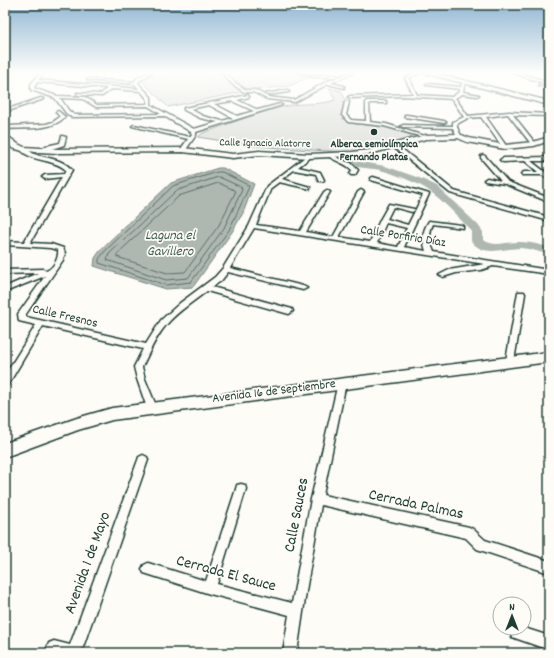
<svg xmlns="http://www.w3.org/2000/svg" width="554" height="658" viewBox="0 0 554 658" font-family="Dekko,sans-serif">
<style>
.green{fill:#dde0db;stroke:#7e8e88}
.water{fill:#aeb8b1;stroke:#75877f}
.lines{fill:none;stroke-linecap:round;stroke-linejoin:round}
.shore{stroke:#586e66;stroke-width:1}
.river{fill:#aeb8b1;fill-rule:evenodd}
.street-casing{stroke:#1f3d34;stroke-width:3}
.secondary-casing{stroke:#1f3d34;stroke-width:3}
.street{fill:#fdfcf7;fill-rule:evenodd}
.secondary{fill:#fdfcf7;fill-rule:evenodd}
.poi-dot{fill:#1f3d34;stroke:#fdfcf7;stroke-width:1.5}
.labels{text-anchor:middle;dominant-baseline:central;stroke-width:3.5;stroke-linejoin:round;paint-order:stroke}
.far-street-label{font-size:11px;fill:#1f3d34;stroke:#fdfcf7}
.far-poi-label{font-size:11px;font-weight:bold;fill:#1f3d34;stroke:#fdfcf7}
.street-label{font-size:13px;fill:#1f3d34;stroke:#fdfcf7}
.water-label{font-size:14px;font-style:italic;fill:#435c53;stroke:#fdfcf7}
.near-street-label{font-size:16px;fill:#1f3d34;stroke:#fdfcf7}
</style>
<rect width="100%" height="100%" fill="#fdfcf7"/>
<filter id="ink" filterUnits="userSpaceOnUse"><feTurbulence type="fractalNoise" baseFrequency=".025" numOctaves="2"/><feDisplacementMap in="SourceGraphic" scale="8" xChannelSelector="R" yChannelSelector="G"/><feConvolveMatrix kernelMatrix="1 2 1 2 8 2 1 2 1" color-interpolation-filters="sRGB"/></filter>
<g filter="url(#ink)">
<path class="green" d="M175,73h123l11,4 -20,9 -37,4 -84,17 -25,-25 9,-5z
M329,88l12,3 6,11 -4,16 6,5 43,5 32,9 -31,9 -37,7 -102,-7 -56,-9 5,-4c29,-10 59,-22 89,-28 14,-2 30,0 43,-5z"/>
<path class="water" d="M218,168h5l31,16 -11,29 -11,19 -39,55 -27,2 -72,-23 1,-8 7,-10 69,-65z"/>
<g class="lines">
<path class="shore" d="M218,172h4l26,13 1,2 -20,43 -38,52 -25,3 -67,-22v-4l6,-8 68,-65z
M219,177l22,10 1,3 -18,38 -36,50 -22,2 -59,-20 2,-6 67,-63z
M219,183l15,7 1,3 -16,32 -34,47 -18,1 -50,-16v-3l62,-58z"/>
<path class="river" d="M341,154l14,7 30,5 37,13 15,7 41,39 5,7v8c13,8 23,1 37,2 10,0 20,3 29,5v8c-9,-3 -18,-6 -28,-7 -17,0 -37,10 -50,-7v-9l-1,-3c-17,-16 -33,-37 -55,-46 -11,-5 -23,-10 -35,-13 -14,-3 -33,-1 -44,-13z"/>
<defs>
<path id="street" d="M40,73h4l-6,7 101,9 -4,-5 -48,-4 2,-1 45,3c3,-6 12,-9 18,-9l-13,8 -1,2 13,14v8l43,24 24,-7 -18,-4 -16,-8v-2l64,-13 1,2 -12,3 21,10 22,-6 2,1 -86,27v3l-11,16 -2,1 -3,-2 8,-11 -56,-13 2,-1 56,12 2,-2 -1,-3 -27,-16 -93,1 -5,-4 -11,-15 -24,-8v-6zM37,82l70,6 -6,6 -24,-1 1,2 24,1 10,-7 29,2 7,9 -1,4 -50,1 -12,-8 -28,-1 -21,-7 -2,-1zM60,98l23,1 13,8 52,-1 13,8 -87,1 -5,-4zM232,101l22,10 -17,5 -23,-12zM209,105l24,13 -11,3 -19,-5 -13,-7z
M222,73h4l8,9 12,8h9l13,7 26,3 32,-18 22,-9h5l-22,10 13,3v2l-16,-4 -33,18 -28,-3 -14,-7h-9l-12,-8z
M299,73l14,2h23l2,1 -2,1h-23z
M415,73h5l-11,5 8,17 35,2 7,-5 1,-3 -34,-4 2,-1 33,3 2,-6h2l-2,11 16,3 -2,1 -15,-2 -7,4 13,18 41,-4 40,2v2l-36,-1 23,29 -2,1h-2l-24,-31 -22,3 21,30 -2,1h-2l-22,-31 -13,1 -11,6v3l4,9 -2,1 -2,-1 -4,-8 -50,-1 -2,-1 2,-1 50,1v-4l11,-5 -12,-18 -49,-3 -53,2 -2,-1 2,-1 63,-2 -8,-16z
M513,73h6l30,9v2l-10,2v-2l5,-1z
M288,90l1,2 -22,3 -2,-1z
M41,98l3,1 -39,13v-2z
M347,101l2,1 -3,13 5,5 15,1v-20h20v2h-17l1,19 16,2 42,13 -2,1 -42,-12 -36,-4 -6,-7 3,-13z
M58,111l7,6c-15,15 -40,10 -60,12v-2l5,-1 36,-2 7,-2 7,-5 -4,-5z
M407,115l37,6 2,1 -2,1 -39,-6v-2z
M62,136l4,1 -2,8 -21,7 -3,-2 6,-4 14,-3z
M393,145h4l57,46 95,26v4l-99,-28 -57,-46z
M23,147c4,2 7,5 11,7 13,5 28,4 38,16l-42,73 21,1 12,4 2,5 -2,7 -37,54v3l120,27 15,-24 19,-17 35,-26 8,-9 26,-42 18,-40 42,-32 3,2 -1,1 -13,10 22,5 4,8 -1,1h-4l-3,-7 -22,-4 -12,9 28,8v2l-31,-7 -8,6 -15,37 44,6 24,-39 3,-2 3,2 -24,40 27,5 25,-45 3,-2 3,2 -25,45 31,5 10,-22 9,-16 25,5 1,1 -3,2 -19,-5 -6,12 21,6 15,-30 -52,-15v-2l2,-1 56,17 -25,53 22,4c-4,-12 -4,-20 3,-30l32,4 2,1v2l-30,-4c-5,10 -3,18 1,28l115,18v4l-56,-8 -12,4 -25,3 -13,4 -4,-2 10,-5 36,-6 -231,-36 -24,40 73,18 4,2 -4,2 -75,-18 -7,9 -9,6 80,22 1,2 -4,3 -82,-23c-13,10 -29,20 -40,33 -11,12 -18,29 -25,43l3,12 12,29 -2,3 -3,1 -3,-1 -2,-3 -10,-29 -3,-12 9,-18 -100,-23 -35,59 -3,1v-11l31,-50 -17,-4 -1,-7 27,-38 -40,16v-5l33,-14 -33,1v-4l38,-1 3,2c8,-3 13,-13 12,-21l-8,-2 -45,-3v-4l19,1 38,-65 -17,2 -3,-2 3,-2 19,-1 2,-4c-13,-12 -34,-7 -46,-21zM386,223l21,5 -9,19 -21,-4z
M328,154h4l9,6 10,3 7,7 -3,5h-4l-1,-1 2,-4c-7,-7 -15,-8 -24,-14z
M483,155l2,1 23,26 41,16v4l-44,-18 -20,-3 -1,-1 3,-2 14,3 -20,-23v-2z
M549,157v4h-18l18,14v5l-7,-5h-20l-1,-1 3,-2h14l-13,-11 -22,1 -3,-2 3,-2z
M518,292h6l1,2 -11,67 -1,2h-6l-1,-2z
M342,380l3,1 1,2 -23,112 146,32 4,2 12,11 64,21v12l-72,-24 -11,-11 -145,-33 -14,80 -10,68h-14l6,-38 -79,-21 -66,-21 -2,-4 2,-4 4,-2 58,18 30,-92 1,-4 4,-1 4,1 1,4 -29,95 75,19 19,-104 27,-116 1,-2z
M143,455l4,2 1,3 -67,193h-36l4,-10 5,-2 16,4 68,-185 1,-3z
M512,628h12l25,8v14l-37,-13 -2,-5z"/>
<path id="secondary" d="M424,73h10l115,28v4z
M5,134l13,10 6,3 33,2 126,-1 50,6 26,-3 50,3 43,-2 18,-2 56,-15 33,-1 10,4 36,7 28,-3 16,-5v4l-15,5 -29,3 -38,-7 -9,-4 -32,1 -56,15 -18,2 -43,2 -50,-3 -26,3 -50,-6 -126,1 -34,-2 -11,-3 -7,-8z
M549,352v10l-437,58 -34,10 -73,27v-14l72,-25 35,-10z"/>
</defs>
<use href="#street" class="street-casing"/>
<use href="#secondary" class="secondary-casing"/>
<use href="#street" class="street"/>
<use href="#secondary" class="secondary"/>
</g>
</g>
<linearGradient id="sky" x2="0" y2="1"><stop stop-color="#91b6d2"/><stop offset="0.44" stop-color="#fefefb"/><stop offset="1" stop-color="#fefefb" stop-opacity="0"/></linearGradient>
<rect width="554" height="165" fill="url(#sky)"/>
<circle class="poi-dot" cx="374" cy="132" r="4"/>
<g class="labels">
<g class="far-street-label">
<text transform="translate(265 144) rotate(1)">Calle Ignacio Alatorre</text>
</g>
<g class="far-poi-label">
<text x="374" y="145">Alberca semiolímpica<tspan x="374" dy="13">Fernando Platas</tspan></text>
</g>
<g class="street-label">
<text transform="translate(403 237) rotate(9)">Calle Porfirio Díaz</text>
<text transform="translate(65 317) rotate(13)">Calle Fresnos</text>
<text transform="translate(274 392) rotate(-7)">Avenida 16 de Septiembre</text>
</g>
<g class="water-label">
<text x="170" y="236">Laguna el<tspan x="170" dy="16">Gavillero</tspan></text>
</g>
<g class="near-street-label">
<text transform="translate(416 505) rotate(12)">Cerrada Palmas</text>
<text transform="translate(297 515) rotate(-79)">Calle Sauces</text>
<text transform="translate(88 563) rotate(-70)">Avenida 1 de Mayo</text>
<text transform="translate(226 574) rotate(15)">Cerrada El Sauce</text>
</g>
</g>
<rect width="554" height="658" fill="none" stroke="#fdfcf7" stroke-width="20"/>
<rect x="10" y="10" width="534" height="638" fill="none" stroke="#1f3d34" stroke-width="1.5" filter="url(#ink)"/>
<g transform="translate(512 616)"><circle r="19" fill="#fdfcf7" stroke="#a4b0a9"/>
<path d="M0-3L7 15L0 10L-7 15Z" fill="#1f3d34"/>
<text y="-6" font-size="11" font-weight="bold" text-anchor="middle" fill="#1f3d34">N</text>
</g>
</svg>
